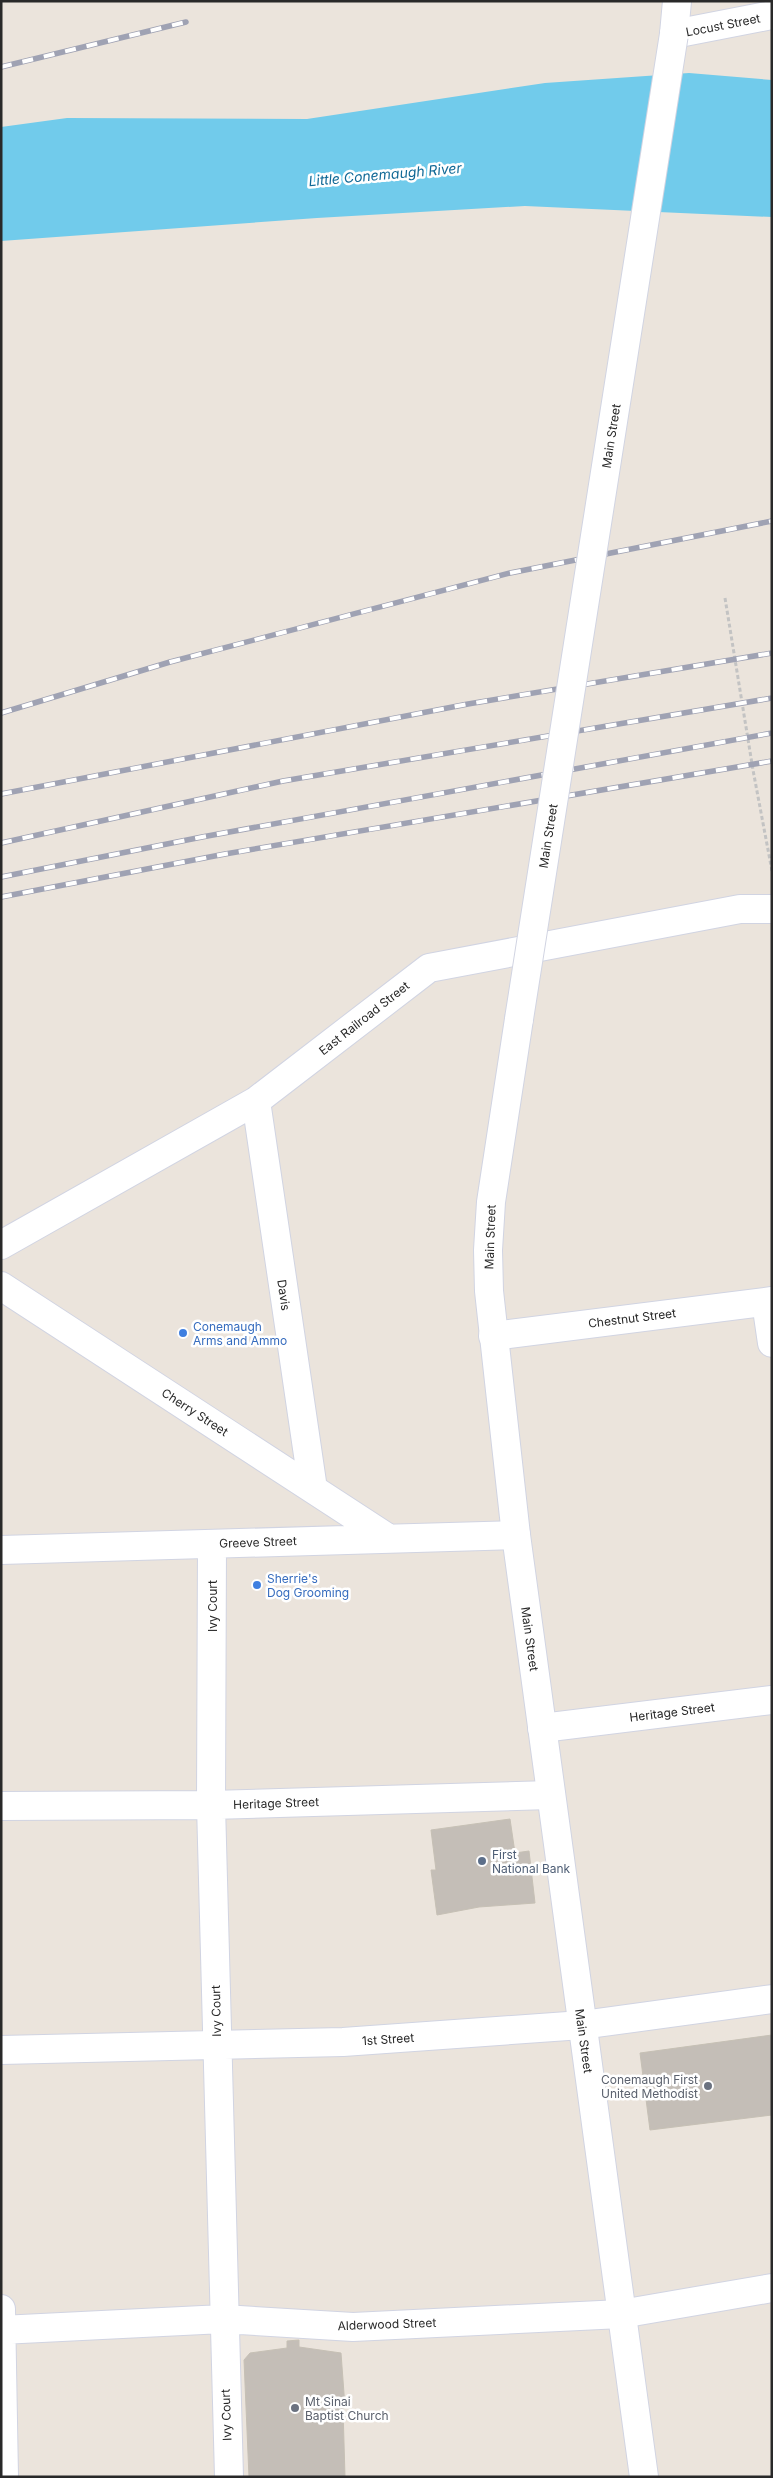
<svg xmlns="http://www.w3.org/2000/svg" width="773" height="2478" viewBox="0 0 773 2478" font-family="Inter,sans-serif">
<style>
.water{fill:#71cbeb}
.building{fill:#c4beb7;stroke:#c6c0b5}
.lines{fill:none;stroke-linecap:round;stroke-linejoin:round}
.minor-casing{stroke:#d1d4e2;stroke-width:30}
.tertiary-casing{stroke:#d1d4e2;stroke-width:30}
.secondary-casing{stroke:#d1d4e2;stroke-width:30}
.path{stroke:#c3c3c3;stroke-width:3;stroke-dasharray:4 2.5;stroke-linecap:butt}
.minor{stroke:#fff;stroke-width:28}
.tertiary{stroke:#fff;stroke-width:28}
.secondary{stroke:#fff;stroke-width:28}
.rail-casing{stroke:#9fa2b3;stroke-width:5.5}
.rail{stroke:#fff;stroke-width:4;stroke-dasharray:11;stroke-linecap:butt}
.secondary-bridge-casing{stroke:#d1d4e2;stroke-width:30;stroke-linecap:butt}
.secondary-bridge{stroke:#fff;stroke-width:28}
.shop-dot{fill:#3f7fe0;stroke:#fff;stroke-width:2}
.service-dot{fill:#5c6f8a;stroke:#fff;stroke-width:2}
.worship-dot{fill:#6b7280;stroke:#fff;stroke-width:2}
.labels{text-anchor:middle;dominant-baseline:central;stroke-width:5;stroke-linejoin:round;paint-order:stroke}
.street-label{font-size:12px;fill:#292929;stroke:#fff}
.shop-label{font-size:12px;fill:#366cbe;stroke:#fff;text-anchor:start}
.service-label{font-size:12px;fill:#4e5e75;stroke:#fff;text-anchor:start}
.worship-label{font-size:12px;fill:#5b616d;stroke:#fff;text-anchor:end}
.water-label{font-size:14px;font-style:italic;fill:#116996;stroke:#fff}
</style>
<rect width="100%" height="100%" fill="#ebe4dc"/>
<path class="water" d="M689,73l83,7v137l-247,-11 -208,12 -316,23v-114l66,-9 240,1 238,-36z"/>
<path class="building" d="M510,1819l5,34 14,-2 6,52 -56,4 -42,8 -6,-45h5l-5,-40z
M772,2035v80l-122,15 -10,-77z
M299,2340v7l42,6 4,54 -2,2 2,68h-96l-5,-117 6,-7 37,-5v-7z"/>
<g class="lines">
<defs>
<path id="minor" d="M256,1101l57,388
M1,1245l255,-144 173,-133 311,-59h32
M1,1286l387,252
M766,1302l6,41
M493,1336l279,-35
M212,1544l-1,261 18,672
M1,1550l515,-15
M542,1728l230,-28
M1,1806l210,-1 340,-10
M1,2050l342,-8 239,-17 190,-26
M1,2309l3,168
M1,2330l222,-11 130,8 268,-13 151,-26"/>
<path id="tertiary" d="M674,34l3,-33"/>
<path id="secondary" d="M674,34l98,-19
M519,1019l-28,183 -3,48 1,41 27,244 128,942"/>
</defs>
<use href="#minor" class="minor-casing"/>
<use href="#tertiary" class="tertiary-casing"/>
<use href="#secondary" class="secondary-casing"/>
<path class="path" d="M725,598l28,172 19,101"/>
<use href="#minor" class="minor"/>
<use href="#tertiary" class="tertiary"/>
<use href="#secondary" class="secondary"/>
<defs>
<path id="rail" d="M1,67l185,-45
M1,713l169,-51 340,-89 262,-52
M1,794l467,-90 304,-51
M1,843l282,-62 489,-83
M1,877l201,-40 570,-104
M1,897l224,-43 547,-93"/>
</defs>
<use href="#rail" class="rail-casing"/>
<use href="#rail" class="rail"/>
<defs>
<path id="secondary-bridge" d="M519,1019l155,-985"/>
</defs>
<use href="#secondary-bridge" class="secondary-bridge-casing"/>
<use href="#secondary-bridge" class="secondary-bridge"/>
</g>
<g class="shop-dot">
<circle cx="183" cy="1333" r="5"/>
<circle cx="257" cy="1585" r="5"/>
</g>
<circle class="service-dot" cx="482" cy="1861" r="5"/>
<g class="worship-dot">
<circle cx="708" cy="2086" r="5"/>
<circle cx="295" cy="2408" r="5"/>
</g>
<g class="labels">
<g class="street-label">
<text transform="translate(723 25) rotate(-11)">Locust Street</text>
<text transform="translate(611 436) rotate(-81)">Main Street</text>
<text transform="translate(548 836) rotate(-81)">Main Street</text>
<text transform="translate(364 1018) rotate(-38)">East Railroad Street</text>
<text transform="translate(490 1237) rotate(-88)">Main Street</text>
<text transform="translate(284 1295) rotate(82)">Davis</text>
<text transform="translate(632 1318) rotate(-7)">Chestnut Street</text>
<text transform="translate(195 1412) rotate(33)">Cherry Street</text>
<text transform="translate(258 1542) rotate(-2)">Greeve Street</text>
<text transform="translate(212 1606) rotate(-90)">Ivy Court</text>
<text transform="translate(530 1639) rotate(82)">Main Street</text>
<text transform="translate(672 1712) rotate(-7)">Heritage Street</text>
<text transform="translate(276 1803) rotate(-2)">Heritage Street</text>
<text transform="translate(216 2011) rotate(-91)">Ivy Court</text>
<text transform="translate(388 2039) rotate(-4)">1st Street</text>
<text transform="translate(584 2041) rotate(82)">Main Street</text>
<text transform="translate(387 2324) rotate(-2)">Alderwood Street</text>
<text transform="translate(226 2415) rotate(-92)">Ivy Court</text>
</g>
<g class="shop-label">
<text x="193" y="1326">Conemaugh<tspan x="193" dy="14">Arms and Ammo</tspan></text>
<text x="267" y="1578">Sherrie's<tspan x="267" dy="14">Dog Grooming</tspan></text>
</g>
<g class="service-label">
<text x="492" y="1854">First<tspan x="492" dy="14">National Bank</tspan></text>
</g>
<g class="worship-label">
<text x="698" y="2079">Conemaugh First<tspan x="698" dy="14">United Methodist</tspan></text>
<text x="305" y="2401" text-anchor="start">Mt Sinai<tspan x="305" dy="14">Baptist Church</tspan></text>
</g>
<g class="water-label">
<text transform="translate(385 174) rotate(-5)">Little Conemaugh River</text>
</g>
</g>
<rect width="773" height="2478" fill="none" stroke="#292929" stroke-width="5"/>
</svg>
